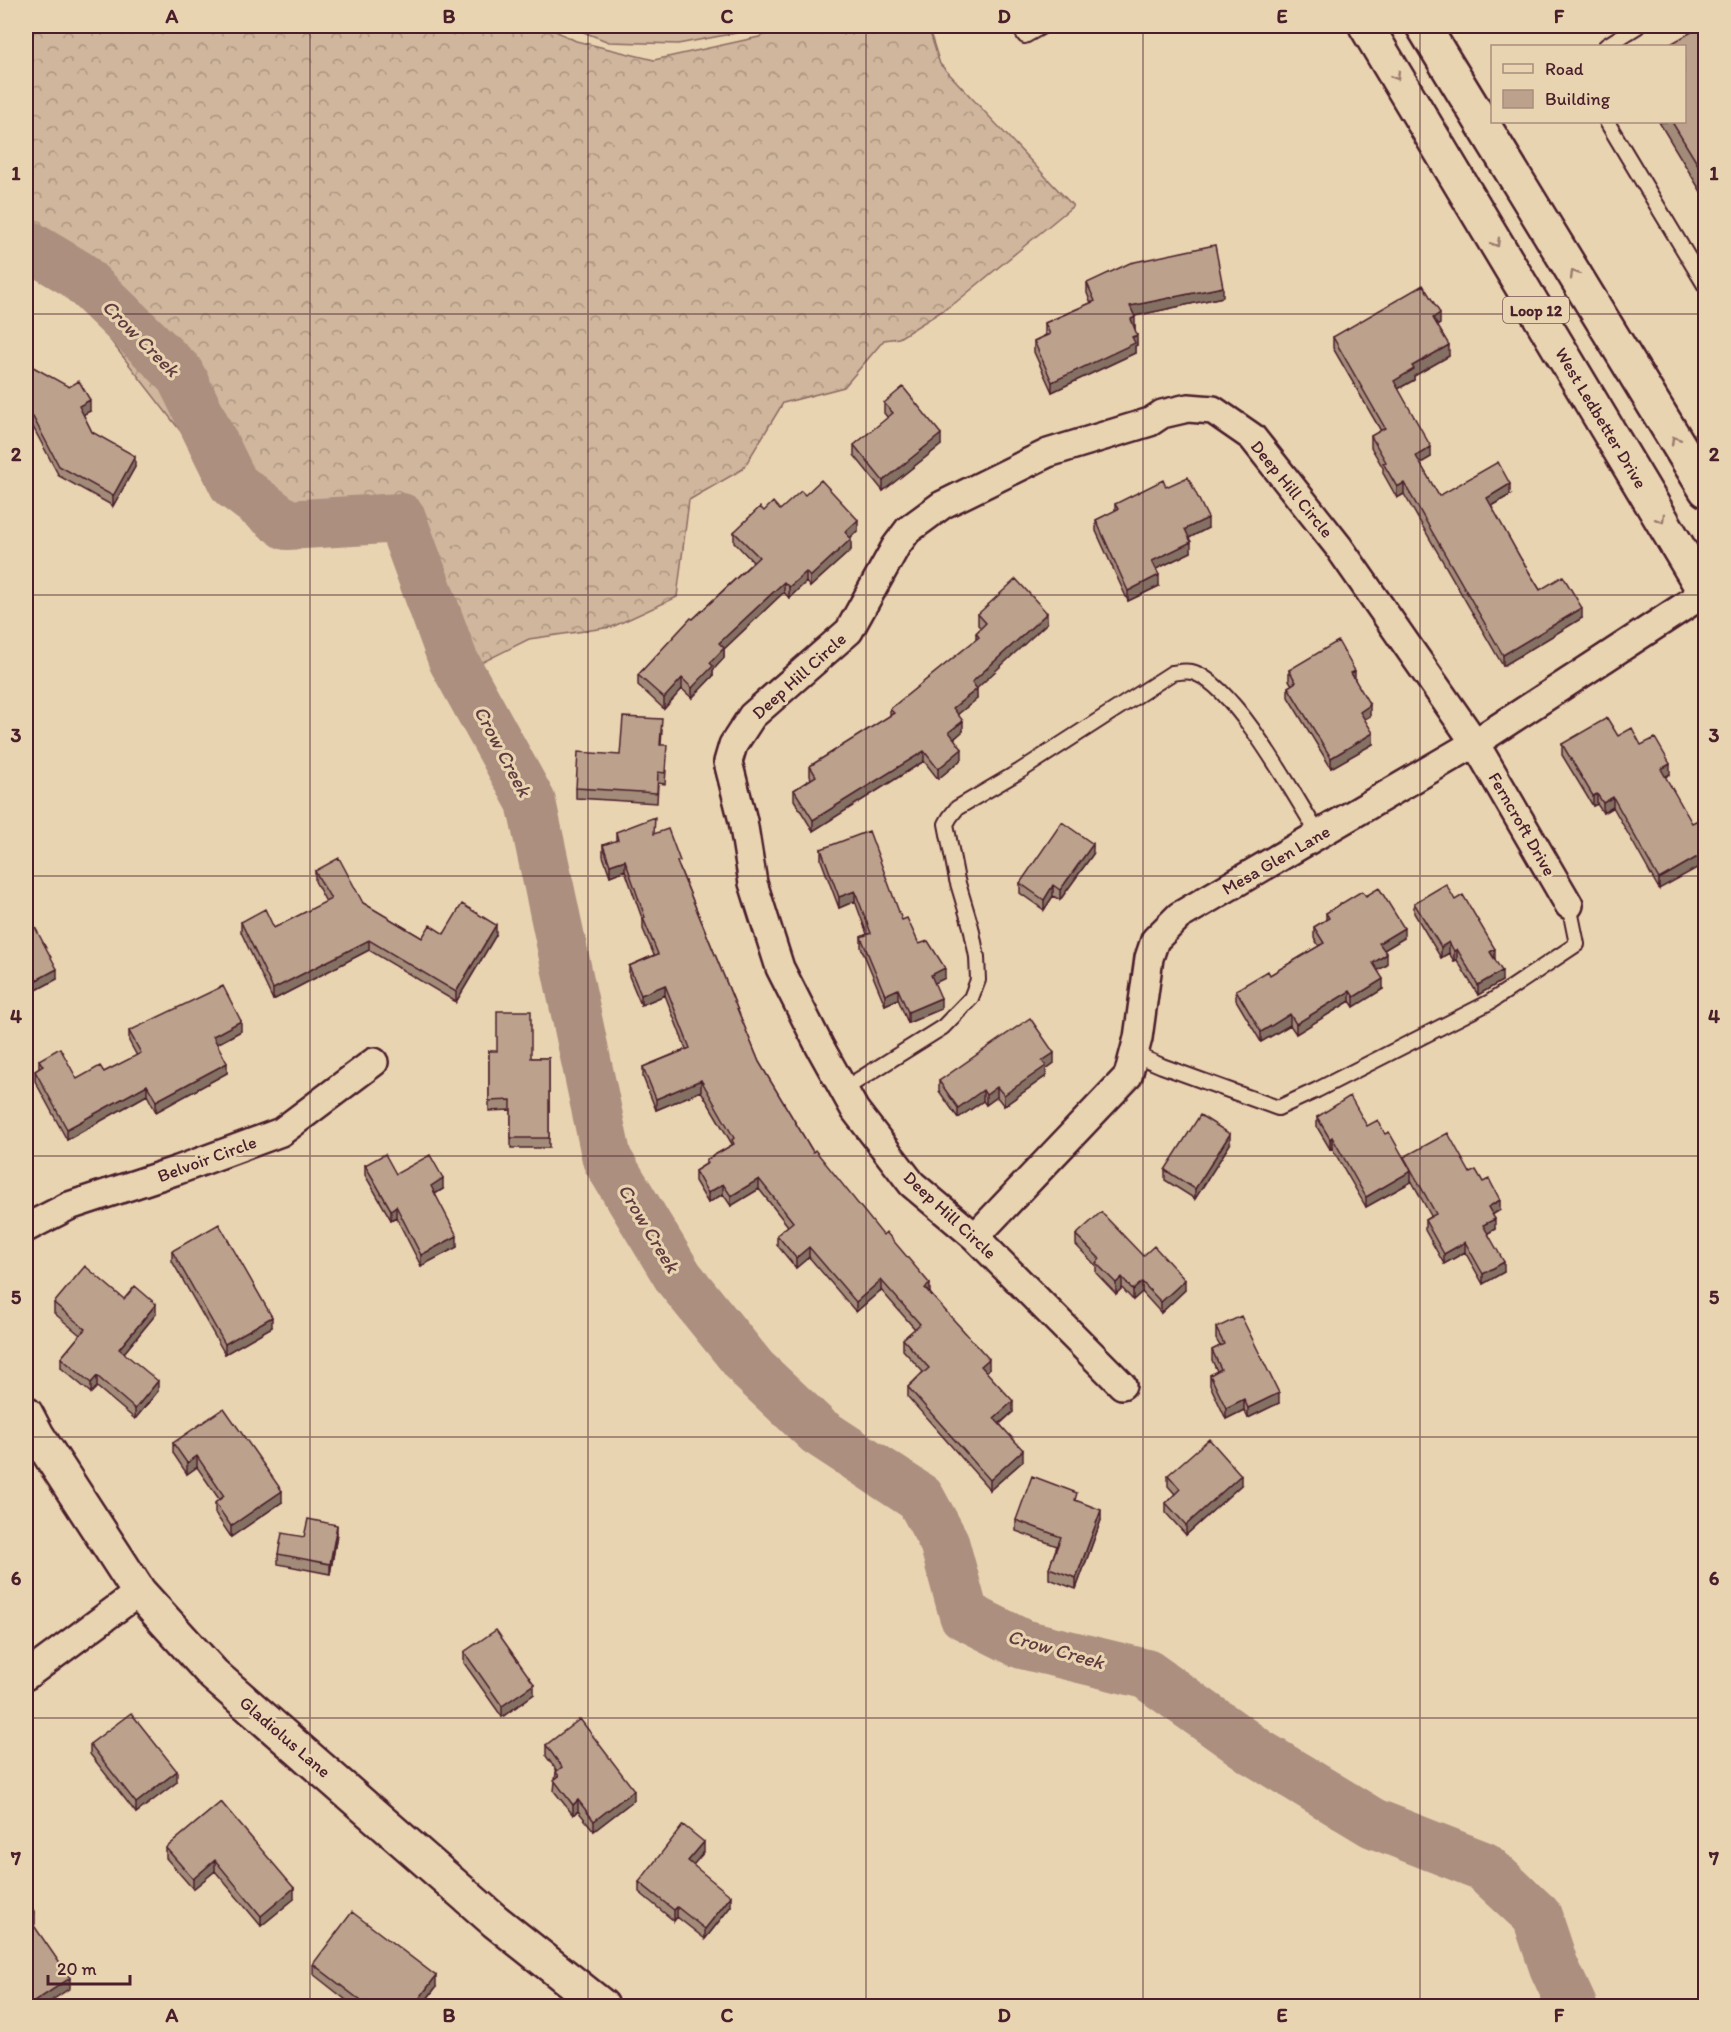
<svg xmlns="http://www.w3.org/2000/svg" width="1731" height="2032" viewBox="0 0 1731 2032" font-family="Itim,sans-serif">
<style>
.forest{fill:url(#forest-crowns);stroke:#8c6a64;stroke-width:1.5}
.garden{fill:#cfb69c;stroke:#8c6a64;stroke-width:1.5}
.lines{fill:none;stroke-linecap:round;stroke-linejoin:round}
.river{stroke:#ac8f7f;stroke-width:50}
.service-casing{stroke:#4a1f2b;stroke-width:18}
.minor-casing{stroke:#4a1f2b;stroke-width:32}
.tertiary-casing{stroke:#4a1f2b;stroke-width:38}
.primary-casing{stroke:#4a1f2b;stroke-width:38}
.service{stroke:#e9d4b2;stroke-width:14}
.minor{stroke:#e9d4b2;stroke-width:27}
.tertiary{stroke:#e9d4b2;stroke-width:33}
.primary{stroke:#e9d4b2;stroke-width:33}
.wall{fill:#a28b79;stroke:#4a1f2b;stroke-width:1.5}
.shaded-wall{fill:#847163;stroke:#4a1f2b;stroke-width:1.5}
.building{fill:#bca28d;stroke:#4a1f2b;stroke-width:1.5}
.oneway{stroke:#9a7a6e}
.grid{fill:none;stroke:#4a1f2b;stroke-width:1.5;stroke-opacity:0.55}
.labels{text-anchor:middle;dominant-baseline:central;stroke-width:6;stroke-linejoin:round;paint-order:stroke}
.shield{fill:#e9d4b2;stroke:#7a5554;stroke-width:1.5}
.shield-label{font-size:16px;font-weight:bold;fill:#4a1f2b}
.street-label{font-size:18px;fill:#4a1f2b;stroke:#e9d4b2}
.water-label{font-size:20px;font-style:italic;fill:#623b40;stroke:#e9d4b2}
.neatline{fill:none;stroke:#4a1f2b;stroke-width:2}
.grid-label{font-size:20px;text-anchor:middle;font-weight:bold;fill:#4a1f2b}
</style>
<defs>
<pattern id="forest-crowns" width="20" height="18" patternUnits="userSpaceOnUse" patternTransform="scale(1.5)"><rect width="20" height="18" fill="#cfb69c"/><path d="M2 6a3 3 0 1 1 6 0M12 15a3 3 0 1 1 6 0" fill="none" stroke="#aa937f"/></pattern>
</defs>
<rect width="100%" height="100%" fill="#e9d4b2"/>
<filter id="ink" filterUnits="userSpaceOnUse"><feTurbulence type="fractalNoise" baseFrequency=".0167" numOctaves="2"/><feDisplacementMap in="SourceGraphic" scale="12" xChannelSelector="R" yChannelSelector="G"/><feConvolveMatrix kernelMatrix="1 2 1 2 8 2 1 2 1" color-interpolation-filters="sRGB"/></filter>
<g filter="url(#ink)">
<path class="forest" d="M26,26h519l31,15 78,19 105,-23 28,-11h141l12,38 133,142 -118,97 -56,35 -15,2 -40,47 -61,16 -40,66 -54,31 -12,97 -65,30 -83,12 -56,28 -80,-144 -129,16 -208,-269 -30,-18z"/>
<path class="garden" d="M568,26h188l-20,7 -58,11 -69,-2z"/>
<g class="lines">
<path class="river" d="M26,244l52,31 101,98 55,112 53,40 114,-7 52,142 78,142 76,357 72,119 74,92 65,61 102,67 24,44 20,73 58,29 124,30 110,78 117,71 110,43 54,50 17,51 18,39"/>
<defs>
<path id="service" d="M1019,26l6,10 18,-10
M1606,46l32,-20
M1607,122l99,165
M1134,1054l28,12 116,42 39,-18 173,-88 87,-58 -8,-39
M844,1089l99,-62 28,-29 7,-18 -1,-23 -6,-30 -14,-47 -11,-56 4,-7 7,-9 63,-37 152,-98c7,-1 16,-3 23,0 42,16 99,122 124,162"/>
<path id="minor" d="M26,1228l43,-22 109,-36 103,-38 93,-70
M975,1237l153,-161 10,-38 11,-80 6,-18 24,-24 296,-173 231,-151
M1122,1385l-147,-148 -63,-53 -57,-74 -35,-63 -40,-79 -27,-85 -10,-62 -15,-59 5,-17 19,-29 97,-85 47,-85 12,-16 34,-25 106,-52 102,-31 12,-8 26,-6 25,2 39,27 86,109 137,197 94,162
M26,1676l113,-84"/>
<path id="tertiary" d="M26,1414l11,21 102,157 75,83 281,246 107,85"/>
<path id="primary" d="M1366,26l340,568
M1423,26l283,464"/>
</defs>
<use href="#service" class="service-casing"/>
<use href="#minor" class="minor-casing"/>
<use href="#tertiary" class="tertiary-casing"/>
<use href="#primary" class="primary-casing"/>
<use href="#service" class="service"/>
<use href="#minor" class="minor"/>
<use href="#tertiary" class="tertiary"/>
<use href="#primary" class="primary"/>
</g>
<path class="wall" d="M1706,26v174l-47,-78h25z
M1087,283l136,14 -89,19 1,12 2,17 -2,1v7l-83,39 -18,-40v-11l12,-6 -1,-2v-10l46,-20 -4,-10z
M1440,324l-3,1 12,31 -35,20v4l-16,9 33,68 -11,6 19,33 71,-1 -19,11 30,53 19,31 42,28 -79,48 -99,-172 -7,4 -14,-25v-5l-12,-21v-11l10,-5 -48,-83v-11z
M26,363l64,48 -7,3 9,18 43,35 -22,39 -54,-30 -26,-49 -7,-5z
M884,403l57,42 -58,46 -29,-36v-10l34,-27 -4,-5z
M1166,487l42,41 -19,10 2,14 -35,17 3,17 -31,15 -32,-70v-11l19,-9v-7z
M805,495l53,35 -8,8 1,12 -41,37 -4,-5 -17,16 -5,-6 -60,57v9l-11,12v6l-21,22 -10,-9 -18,20 -26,-24v-10l55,-56 60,-57 -19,-20v-10l30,-21 16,-1z
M978,614l69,9 -71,65 1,11 -19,15 5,17 -9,8 8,20 -24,20 -14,-18 -111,70 -19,-31v-10l17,-11 -1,-3v-10l80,-50v-7l86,-69v-7l5,-5 -3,-3z
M1289,670l66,10 15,36 -6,3 9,25 -42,24 -43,-71v-10l4,-2 -3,-5z
M662,730l-1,15 6,11 -2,28 -7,-1 -1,20 -81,-5v-10l44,-33z
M1618,736l23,9 29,29 -5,3 -6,112 -46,-82 -10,6 -6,-9 -4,2 -31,-51v-11z
M616,832l39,2 25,35 79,193 54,90 117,141 59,76 -3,3 27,40 -13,12 23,37 -33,29 -82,-93v-10l15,-15 -20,-22v-11l12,-10 -34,-39 -25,22 -47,-55 -13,11 -19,-23v-10l11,-9 -29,-37 -28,17 -8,-12 -15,9 -13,-22v-10l11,-7v-4l26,-15v-1l-31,-53 -45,19 -13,-33v-10l43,-18 -21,-54 -24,10 -12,-29v-10l25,-11 -11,-26v-8l-18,-51 -15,6 -7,-20v-11l13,-4z
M821,849l81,71 43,58 -11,5 7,26 -33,14 -10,-24 -13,6 -24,-58v-10l6,-3 -12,-33 -16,7 -18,-48z
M1093,854l-33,46 -7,-4 -9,14 -24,-17v-10z
M315,871l48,32 59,35 22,-4 52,1 -40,67 -87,-52 -96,50 -32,-68v-10l33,6 52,-26 -11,-21z
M1366,896l38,42 -20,12 3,15 -9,5 5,19 -29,18 -4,-6 -54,33 -6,-9 -29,17 -25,-42v-10l34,-15 49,-29 -5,-8v-11l12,-7v-7z
M1455,900l40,59 7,22 -24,14 -21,-35 -3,1 -5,-8 -8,5 -27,-45v-10z
M26,910l31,69 -26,14 -5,-8z
M129,1031h112l-24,13 10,29 -71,39 -9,-17 -80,45 -32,-59v-10l4,-2v-9l38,19 27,-7 33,-16 -8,-15z
M489,1051l42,7h18v90h-38v-38l-22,1z
M1054,1063l-8,6v7l-42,30 -7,-9 -11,8 -3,-4 -25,17 -19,-27v-10z
M1317,1117l68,17 19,25 66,14 30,37 -8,5 3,14 -7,4 16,39 -21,12 -18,-32 -21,12 -19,-34v-10l6,-4 -20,-36v2l-45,25 -34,-59 -2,1 -13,-22z
M1230,1144l-35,55 -30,-19v-10z
M365,1165l78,24 -8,5 22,53 -36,19 -25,-49 -5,3 -26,-45z
M1076,1235l67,21 42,34 -24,23 -19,-21 -9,8 -11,-12 -6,6 -20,-21v-7l-20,-21z
M172,1251l100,76 -47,27 -53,-93z
M124,1299l32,15 -32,39 34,38 -23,28 -38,-32 -6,6 -30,-25v-10l19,-23 -26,-22v-10z
M1216,1328l63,75 -31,15 -4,-8 -18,9 -16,-34v-10l7,-4 -5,-11v-10l8,-4 -4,-7z
M173,1443l109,59 -51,35 -16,-24v-10l4,-4 -22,-32 -10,7 -14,-21z
M1168,1475l73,10 -55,50 -20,-22v-10l9,-9 -7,-8z
M1077,1501l24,19 -25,69 -27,-10v-11l8,-22 -41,-15v-11z
M337,1535l-7,39 -52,-10v-10l26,-17z
M464,1652l70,42 -32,23 -38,-54z
M90,1744l87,38 -41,31 -46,-59z
M546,1745l88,55 -40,31 -16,-20 -5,4 -19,-24 2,-19 1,-1 -11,-15z
M221,1802l73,97 -33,27 -46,-55 -22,18 -27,-31v-10z
M704,1852l-11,13 38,41 -26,33 -28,-22 -3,4 -35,-29v-10z
M313,1964l123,23 -15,20h-66l-42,-33z"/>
<path class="shaded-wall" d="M1223,287v10l-93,20v-11z
M1440,313v11l-7,4v-10z
M1135,317v11l-4,1v-10z
M1137,335v10l-2,1v7l-83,39v-10z
M1449,345v11l-35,20v4l-20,11v-10l18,-15z
M28,346v10l-2,5v-10z
M90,400v11l-11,6v-11z
M941,434v11l-58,46v-10z
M1431,447v10l-15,9v-10z
M135,456v11l-22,39v-10z
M1404,483v11l-7,4v-11z
M1510,484v11l-23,13v-10z
M1208,518v10l-23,12v-11z
M858,520v10l-13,13v-11z
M851,539v11l-41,37v-10z
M1191,542v10l-39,19v-10z
M806,572v10l-17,16v-11z
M1159,575v11l-31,15v-10z
M784,582v10l-60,57v9l-11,12v6l-21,22v-10l18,-25 9,-20z
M1582,608v10l-79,48v-11z
M1047,613v10l-75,70v-11z
M1355,671v10l-4,-8z
M682,678v11l-18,20v-11z
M977,689v10l-24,19v-10z
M1370,705v11l-10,6v-10z
M963,721v10l-14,12v-11z
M1373,733v11l-42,24v-10z
M962,749v10l-24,20v-10z
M924,751v10l-111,70v-11z
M1670,764v10l-9,5v-10z
M1597,794v10l-4,2v-10z
M1613,797v10l-10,6v-10z
M1093,844v10l-33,46v-10z
M1706,852v11l-47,26v-10z
M625,860v10l-15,6v-11z
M1053,885v11l-9,14v-10z
M855,891v10l-16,7v-11z
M496,925v10l-40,67v-10z
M1404,928v10l-25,15v-10z
M369,940v10l-96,50v-11z
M1449,942v11l-8,5v-11z
M1457,949v11l-3,1v-10z
M1495,949v11l-5,-8z
M1387,954v11l-14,8v-10z
M945,968v10l-14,7v-10z
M57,969v10l-26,14v-10z
M1502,971v10l-24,14v-10z
M1383,979v10l-29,18v-10z
M665,985v10l-24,10v-10z
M898,989v10l-13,6v-10z
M1350,991v10l-54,33v-10z
M941,998v11l-33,14v-11z
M1290,1014v11l-29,17v-10z
M241,1021v10l-28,15v-10z
M1054,1053v10l-8,6v7l-42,30v-11l38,-34z
M227,1063v10l-71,39v-11z
M701,1080v11l-45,19v-11z
M147,1085v10l-80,45v-11z
M997,1087v10l-11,8v-10z
M983,1090v11l-25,17v-10z
M1230,1134v10l-35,55v-10z
M1332,1137v11l-2,1v-10z
M28,1154v10l-2,2v-11z
M1411,1171v11l-45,25v-10z
M443,1178v11l-12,7v-10z
M759,1179v10l-28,17v-10z
M723,1184v10l-15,9v-10z
M1500,1200v10l-12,7v-10z
M396,1206v11l-5,3v-10z
M1495,1219v10l-12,7v-11z
M457,1236v11l-36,19v-11z
M1465,1242v10l-21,12v-10z
M809,1247v10l-13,11v-10z
M1504,1262v10l-21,12v-10z
M1122,1277v11l-6,6v-11z
M881,1280v10l-25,22v-10z
M1185,1280v10l-24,23v-11z
M1142,1282v10l-9,8v-10z
M930,1284v10l-5,-6z
M156,1304v10l-37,45v-10z
M272,1317v10l-47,27v-10z
M989,1359v10l-8,7v-10z
M97,1376v11l-6,6v-10z
M158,1381v10l-23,28v-10z
M1279,1393v10l-31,15v-10z
M1244,1399v11l-18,9v-11z
M1013,1401v11l-19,16v-10z
M1023,1450v11l-33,29v-10z
M197,1456v11l-10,7v-11z
M1241,1475v10l-55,50v-10z
M282,1491v11l-51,35v-11z
M1101,1510v10l-25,69v-11z
M337,1525v10l-7,39v-10z
M534,1684v10l-32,23v-11z
M177,1771v11l-41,31v-10z
M634,1790v10l-40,31v-10z
M578,1800v11l-5,4v-10z
M704,1842v10l-16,19v-10z
M215,1860v11l-22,18v-10z
M294,1888v11l-33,27v-10z
M731,1896v10l-26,33v-10z
M677,1907v10l-3,4v-11z
M35,1913v11l-7,3v-10z
M436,1976v11l-15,20h-8z
M70,1978v10l-28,19h-8v-5z"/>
<path class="building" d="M1702,26h4v152l-34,-56h12v-76h-17z
M1215,245l8,42 -93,19 5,11 -4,2 6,16 -5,2 3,6 -83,39 -18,-41 16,-7 -5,-11 50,-22 -8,-18 43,-20z
M1423,285l17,28 -7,5 16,27 -37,21 2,3 -20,12 37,66 -15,9 23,40 59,-34 12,22 -23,14 34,61 19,31 23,-14 19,32 -79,47 -99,-172 -7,4 -14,-24 3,-1 -15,-26 14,-8 -52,-91z
M26,363l43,24 10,-6 11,19 -11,6 13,26 43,24 -22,40 -54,-30 -26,-49 -7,-5z
M903,387l38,47 -58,47 -29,-36 39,-32 -9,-10z
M1188,477l20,41 -23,11 6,13 -39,19 7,14 -31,16 -32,-71 22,-11 -3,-5 48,-24 3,7z
M821,480l37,40 -13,12 6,7 -41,38 -4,-5 -17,15 -5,-5 -65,61 5,5 -14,15 3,3 -21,22 -10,-10 -18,20 -26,-23 53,-57 2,1 66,-62 -25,-25 26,-25 4,4 9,-9 7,8 21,-19 4,4z
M1016,579l31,34 -75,69 5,7 -24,19 10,13 -14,11 13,17 -24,20 -14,-18 -111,69 -19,-30 22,-14 -6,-10 84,-53 -4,-4 89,-72 -3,-4 10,-10 -8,-9z
M1338,641l17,30 -4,2 19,32 -10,7 13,21 -42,25 -43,-71 8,-5 -7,-12z
M623,717l39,2 -2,26h7l-2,28 -7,-1 -1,21 -81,-5 2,-36 42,3z
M1607,718l11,18 14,-8 9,17 14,-7 15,26 -9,5 31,54 14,-7v36l-47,27 -46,-82 -10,6 -6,-9 -4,2 -31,-52z
M655,817l-1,17 14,-5 12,32 -3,1 82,200 54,90 2,-2 68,85 3,-3 44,52 -5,4 64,71 -8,7 32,35 -19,17 29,32 -33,30 -82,-93 21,-19 -26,-29 17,-15 -39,-44 -25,22 -47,-55 -13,11 -19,-23 16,-13 -34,-43 -28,17 -8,-12 -15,9 -13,-22 13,-8 -2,-3 28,-16 -2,-4 2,-2 -33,-58 -45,19 -13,-32 47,-19 -25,-63 -24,10 -12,-29 29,-12 -15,-36 2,-1 -20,-57 -15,5 -7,-20 15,-5 -2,-8z
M1062,822l31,22 -33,46 -7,-5 -9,15 -24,-17z
M869,831l33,89 5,-2 12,26 9,-3 17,27 -14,7 10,23 -33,14 -10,-23 -13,6 -24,-58 10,-4 -16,-42 -16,6 -18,-48z
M339,858l24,45 59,35 8,-13 14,9 18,-30 34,21 -40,67 -87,-52 -96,49 -32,-67 24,-13 9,19 57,-29 -16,-28z
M1446,884l9,16 8,-5 32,54 -5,3 12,19 -24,14 -21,-36 -3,2 -5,-9 -8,5 -27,-44z
M1379,888l25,40 -25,15 8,11 -14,9 10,16 -29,18 -4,-6 -54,33 -6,-10 -29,18 -25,-42 32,-19 2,4 54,-32 -10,-16 15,-9 -3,-5 36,-22 4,5z
M26,910l31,59 -26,14 -5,-8z
M223,986l18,35 -28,15 14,27 -71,38 -9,-16 -80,44 -32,-58 8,-5 -4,-6 21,-12 17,31 23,-13 4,6 37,-19 -12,-22z
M497,1011h34v47h18v80h-38v-38l-22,1v-50h8z
M1030,1018l24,35 -12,8 4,5 -42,29 -7,-8 -11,8 -3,-5 -25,18 -19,-27z
M1350,1096l17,30 11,-6 7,14 4,-2 22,39 -45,26 -34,-60 -2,2 -13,-22z
M1200,1115l30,19 -35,55 -30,-19z
M1448,1133l22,40 6,-3 7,12 6,-3 11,21 -12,7 7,12 -12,6 21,37 -21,12 -18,-32 -21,12 -19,-34 11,-6 -32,-57z
M385,1154l11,20 34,-19 13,23 -12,8 26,50 -36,19 -25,-49 -5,4 -26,-45z
M1101,1212l42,44 11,-10 31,34 -24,22 -19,-20 -9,8 -11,-13 -6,6 -20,-20 4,-4 -24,-24z
M219,1224l53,93 -47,27 -53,-93z
M85,1266l39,33 11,-13 21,18 -37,45 39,32 -23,28 -38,-33 -6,7 -30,-25 24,-29 -31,-26z
M1241,1316l38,77 -31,15 -4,-9 -18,9 -16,-33 11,-6 -9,-19 12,-6 -8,-16z
M224,1408l58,83 -51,35 -16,-23 9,-7 -27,-40 -10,7 -14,-20z
M1209,1439l32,36 -55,50 -20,-22 14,-14 -12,-14z
M1032,1476l45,17 -2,7 26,10 -25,68 -27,-10 12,-31 -45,-17z
M308,1519l29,6 -7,39 -52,-10 4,-21 22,4z
M496,1630l38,54 -32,22 -38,-54z
M131,1713l46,58 -41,32 -46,-59z
M580,1719l54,71 -40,31 -16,-21 -5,5 -19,-25 5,-4 -3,-4 6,-5 -16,-22z
M221,1802l73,86 -33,28 -46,-56 -22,19 -27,-31z
M683,1825l21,17 -16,19 43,35 -26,33 -28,-22 -3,3 -35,-28z
M26,1897l9,16 -7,4 42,61 -36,24 4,5h-12z
M352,1912l84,64 -23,31h-27l-3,-3 -2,3h-12l-56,-43z"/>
<defs><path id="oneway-chevron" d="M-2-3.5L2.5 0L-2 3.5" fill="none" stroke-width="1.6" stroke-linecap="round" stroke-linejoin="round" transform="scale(1.5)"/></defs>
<g class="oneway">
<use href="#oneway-chevron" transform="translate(1396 76) rotate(59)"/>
<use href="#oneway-chevron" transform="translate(1496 243) rotate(59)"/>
<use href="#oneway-chevron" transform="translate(1574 274) rotate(-121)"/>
<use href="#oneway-chevron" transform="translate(1675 440) rotate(-121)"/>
<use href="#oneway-chevron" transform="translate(1661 519) rotate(59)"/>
</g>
</g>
<path class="grid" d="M310,26v1980M588,26v1980M866,26v1980M1143,26v1980M1420,26v1980M26,314h1680M26,595h1680M26,876h1680M26,1156h1680M26,1437h1680M26,1718h1680"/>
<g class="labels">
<rect class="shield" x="1503" y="297" width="66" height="26" rx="4.5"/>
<g class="shield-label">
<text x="1536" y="310">Loop 12</text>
</g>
<g class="street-label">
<text transform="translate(1601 418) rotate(59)">West Ledbetter Drive</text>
<text transform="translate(1292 489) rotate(51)">Deep Hill Circle</text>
<text transform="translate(799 676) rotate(-42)">Deep Hill Circle</text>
<text transform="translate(1522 824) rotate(60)">Ferncroft Drive</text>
<text transform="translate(1276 860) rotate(-30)">Mesa Glen Lane</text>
<text transform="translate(207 1159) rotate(-20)">Belvoir Circle</text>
<text transform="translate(950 1215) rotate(43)">Deep Hill Circle</text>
<text transform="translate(285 1737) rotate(41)">Gladiolus Lane</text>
</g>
<g class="water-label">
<text transform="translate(141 338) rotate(45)">Crow Creek</text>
<text transform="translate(503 751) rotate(62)">Crow Creek</text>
<text transform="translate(649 1228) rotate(59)">Crow Creek</text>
<text transform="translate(1056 1649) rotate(16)">Crow Creek</text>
</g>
</g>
<rect width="1731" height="2032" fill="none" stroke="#e9d4b2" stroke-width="66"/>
<rect x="1491" y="45" width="195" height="78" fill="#e9d4b2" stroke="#a98c7c" stroke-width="1.5"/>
<rect x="1503" y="64" width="30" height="9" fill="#e9d4b2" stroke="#a98c7c" stroke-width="1.5"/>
<text x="1545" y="75" font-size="18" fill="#4a1f2b">Road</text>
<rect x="1503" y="90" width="30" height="18" fill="#bca28d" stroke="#a98c7c" stroke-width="1.5"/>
<text x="1545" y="105" font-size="18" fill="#4a1f2b">Building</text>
<path d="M48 1975v9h82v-9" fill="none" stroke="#4a1f2b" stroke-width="3"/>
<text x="57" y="1975" font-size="18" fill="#4a1f2b" stroke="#e9d4b2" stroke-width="4.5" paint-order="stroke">20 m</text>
<rect x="33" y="33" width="1665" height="1966" class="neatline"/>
<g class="grid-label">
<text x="172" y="23">A</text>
<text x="449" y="23">B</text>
<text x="727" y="23">C</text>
<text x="1004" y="23">D</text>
<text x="1282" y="23">E</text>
<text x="1559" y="23">F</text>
<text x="16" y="180">1</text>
<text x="1714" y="180">1</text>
<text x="16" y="461">2</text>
<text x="1714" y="461">2</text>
<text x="16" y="742">3</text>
<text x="1714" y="742">3</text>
<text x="16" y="1023">4</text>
<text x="1714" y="1023">4</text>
<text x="16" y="1304">5</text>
<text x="1714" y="1304">5</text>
<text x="16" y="1585">6</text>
<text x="1714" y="1585">6</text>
<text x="16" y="1865">7</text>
<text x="1714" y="1865">7</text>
<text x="172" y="2022">A</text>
<text x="449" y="2022">B</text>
<text x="727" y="2022">C</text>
<text x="1004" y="2022">D</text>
<text x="1282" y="2022">E</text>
<text x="1559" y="2022">F</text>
</g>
</svg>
